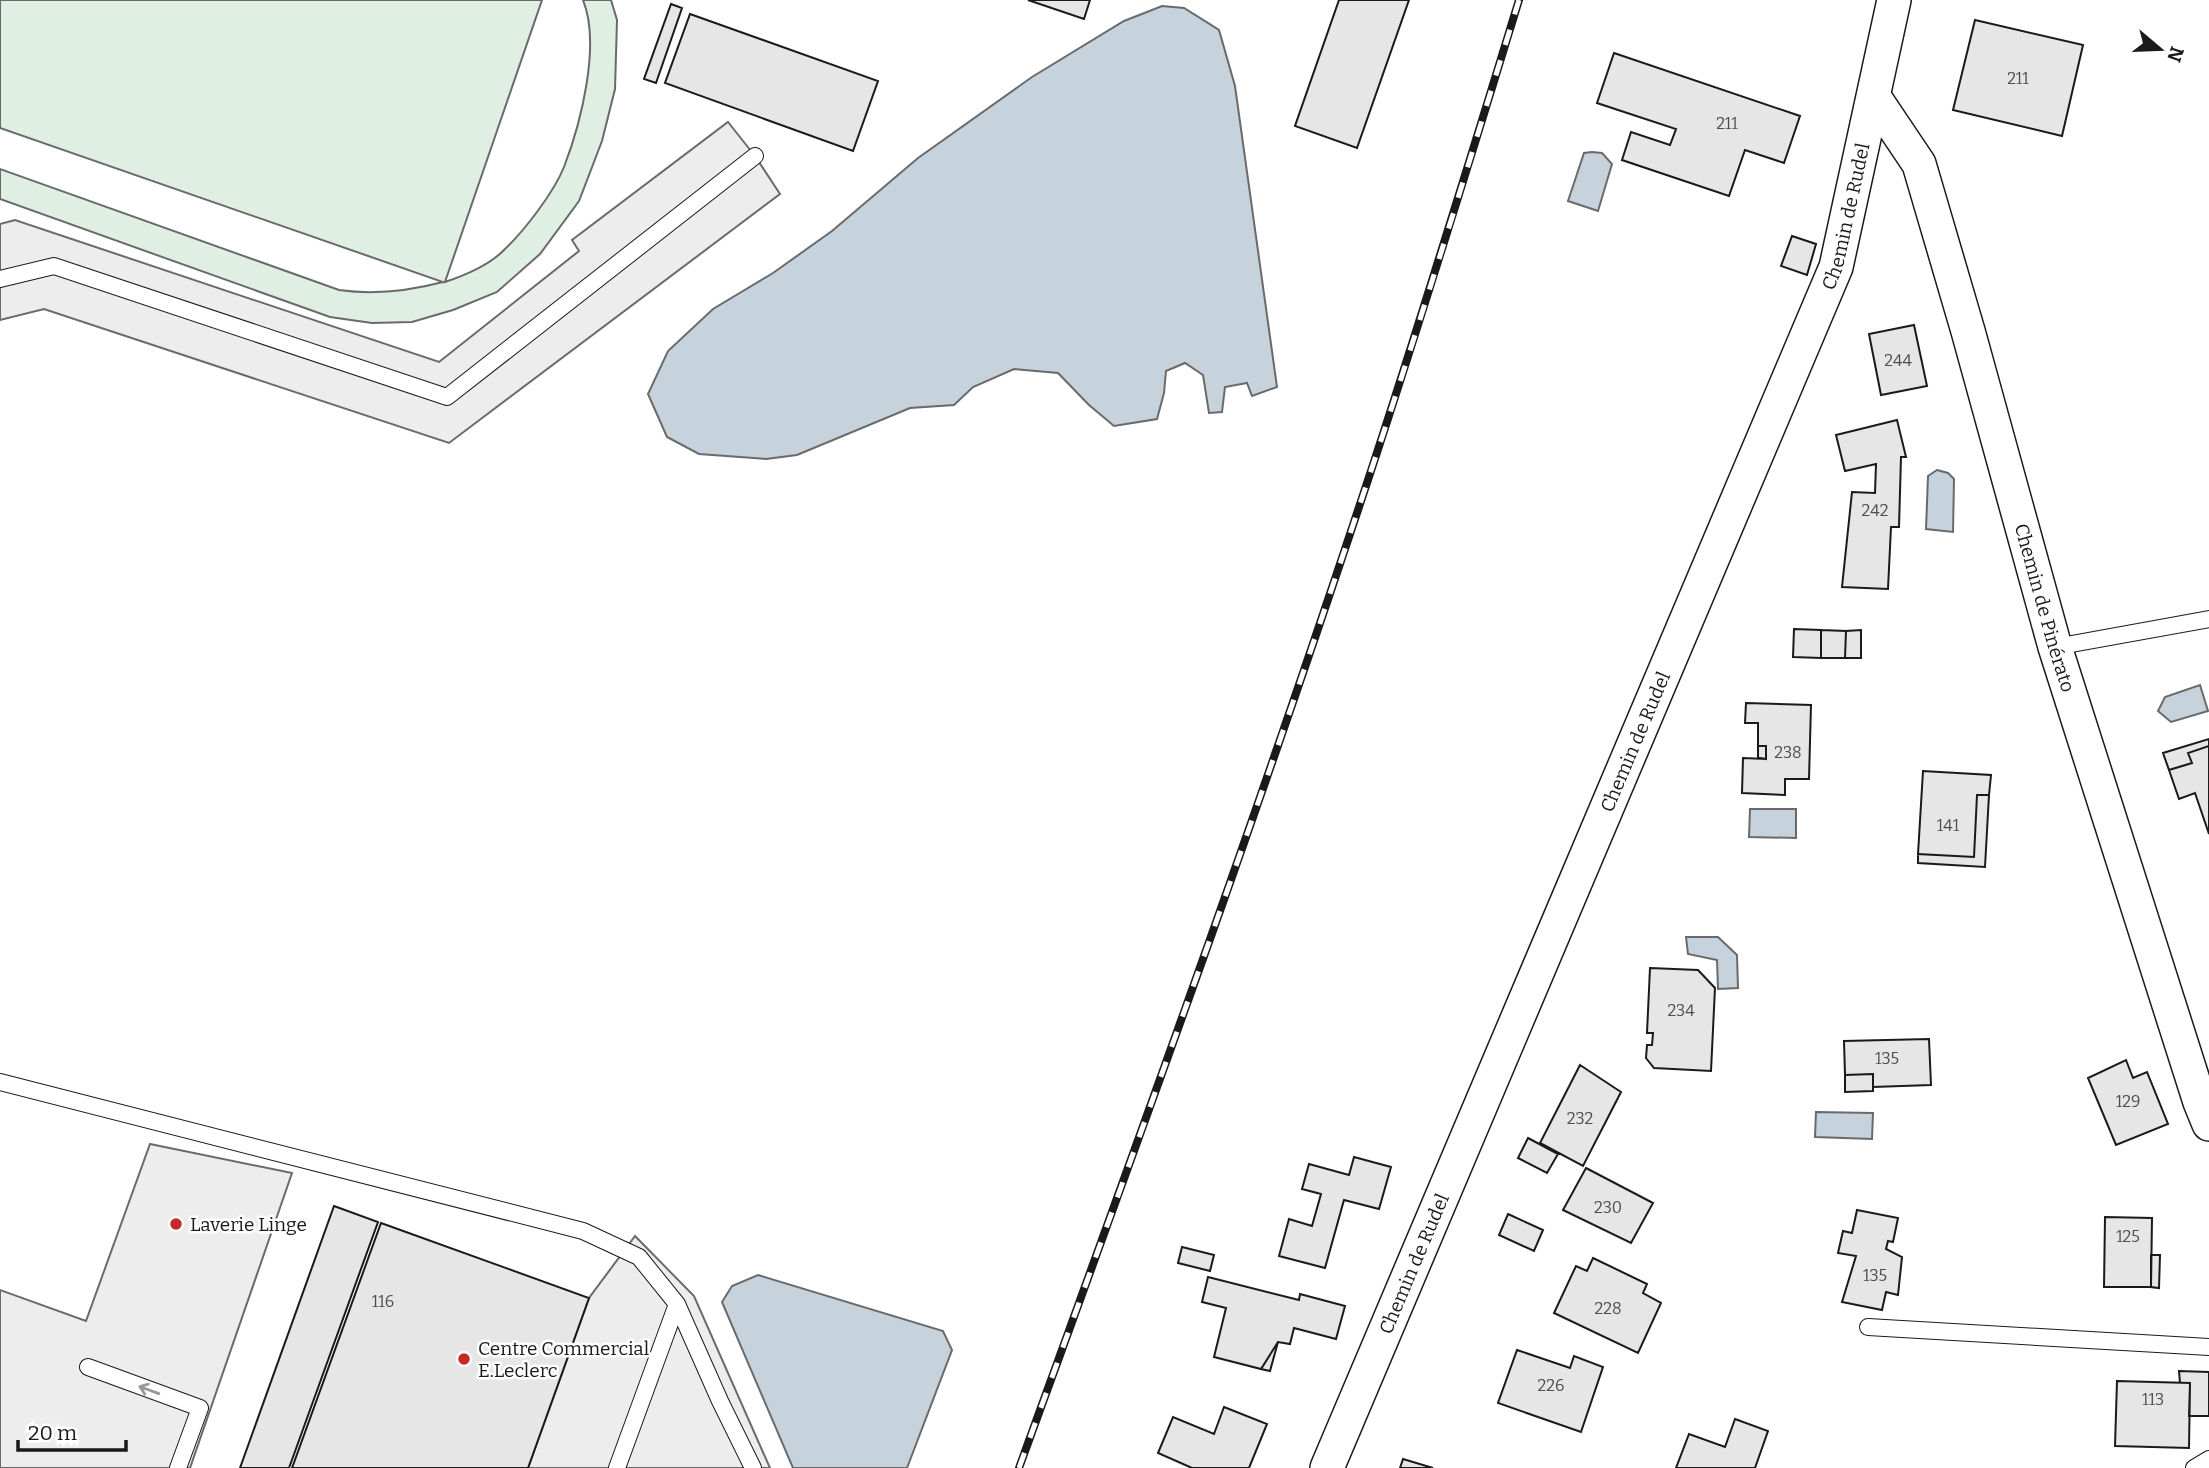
<svg xmlns="http://www.w3.org/2000/svg" width="2209" height="1468" viewBox="0 0 2209 1468" font-family="Bitter,serif">
<style>
.green{fill:#e0efe3;stroke:#6a6a6a;stroke-width:2}
.parking{fill:#ededed;stroke:#6a6a6a;stroke-width:2}
.water{fill:#c6d2dc;stroke:#6a6a6a;stroke-width:2}
.building{fill:#e6e6e6;stroke:#1a1a1a;stroke-width:2}
.lines{fill:none;stroke-linecap:round;stroke-linejoin:round}
.service-casing{stroke:#1a1a1a;stroke-width:18}
.minor-casing{stroke:#1a1a1a;stroke-width:36}
.service{stroke:#fff;stroke-width:16}
.minor{stroke:#fff;stroke-width:33}
.rail-casing{stroke:#1a1a1a;stroke-width:8}
.rail{stroke:#fff;stroke-width:5;stroke-dasharray:16;stroke-linecap:butt}
.oneway{stroke:#989898}
.poi-dot{fill:#c62828;stroke:#fff;stroke-width:2.5}
.labels{text-anchor:middle;dominant-baseline:central;stroke-width:5;stroke-linejoin:round;paint-order:stroke}
.number-label{font-size:16px;fill:#4d4d4d}
.street-label{font-size:19px;fill:#1a1a1a;stroke:#fff}
.poi-label{font-size:19px;fill:#1a1a1a;stroke:#fff;text-anchor:start}
</style>
<rect width="100%" height="100%" fill="#fff"/>
<path class="green" d="M0,0h542l-97,282c21,-7 45,-17 60,-33 20,-19 49,-57 59,-82 17,-44 37,-123 19,-167h28l6,20 -2,69 -13,52 -23,60 -39,53 -43,38 -44,18 -41,12 -40,1 -42,-6 -330,-118v-30l339,121c35,5 70,1 104,-8l-443,-154z"/>
<path class="parking" d="M728,122l27,34 25,38 -331,249 -405,-134 -44,11v-96l15,-4 424,142 140,-111 -7,-11z
M150,1144l142,29 -102,295h-190v-178l86,31z
M635,1236l59,60 76,172h-242l61,-170z"/>
<path class="water" d="M1162,6l22,2 35,22 16,56 42,301 -25,9 -5,-13 -22,4 -3,25 -13,1 -6,-38 -18,-12 -19,8 -2,22 -7,26 -43,7 -25,-21 -31,-32 -44,-4 -41,18 -19,18 -44,3 -113,47 -31,4 -67,-5 -32,-17 -19,-43 20,-43 45,-42 60,-36 59,-42 86,-73 114,-81 92,-56z
M1592,152l10,1 10,11 -14,47 -30,-10 16,-48z
M1937,470l11,3 6,6 -1,53 -27,-3 2,-53z
M2200,685l8,26 -37,11 -13,-11 7,-14z
M1750,809h46v29l-47,-1z
M1686,937h32l19,18 1,33 -20,1 -1,-29 -29,-6z
M1816,1112l57,1 -1,26 -57,-2z
M758,1275l185,56 9,19 -45,118h-114l-71,-166 10,-16z"/>
<path class="building" d="M1028,0h62l-6,19z
M1339,0h70l-52,148 -62,-22z
M671,4l11,4 -26,75 -12,-4z
M690,14l188,67 -25,70 -188,-68z
M1975,20l108,25 -21,91 -109,-26z
M1614,53l186,63 -16,47 -39,-13 -16,46 -107,-36 9,-28 39,13 6,-16 -79,-26z
M1792,236l24,8 -9,31 -26,-9z
M1914,325l13,61 -46,9 -12,-61z
M1897,420l9,37h-5l-2,70h-8l-3,62 -46,-2 10,-95 23,1 1,-29 -31,7 -9,-36z
M1794,629l27,1v28l-28,-1z
M1821,630l25,1 -1,27h-24z
M1861,630v28h-16l1,-27z
M1746,703l65,2 -2,74h-24v16l-43,-2 1,-35 23,1v-13h-8v-23h-13z
M2209,739v7l-21,7 4,10 -23,7 -6,-17z
M1758,746h8v13l-8,-1z
M2209,746v88l-14,-41 -16,6 -10,-29 23,-7 -4,-10z
M1923,771l68,4 -2,20h-12l-3,62 -56,-3z
M1977,795h12l-4,72 -67,-4v-9l56,3z
M1650,968l48,2 17,18 -4,83 -57,-3 -8,-10 1,-13h5l1,-12h-6z
M1929,1039l2,46 -58,2v-13l-28,1 -1,-34z
M2126,1060l7,18 14,-6 21,52 -52,21 -28,-67z
M1580,1065l41,27 -38,74 -43,-23z
M1873,1074v17l-28,1v-17z
M1528,1138l30,16 -11,19 -29,-15z
M1354,1157l37,10 -12,42 -35,-9 -19,68 -46,-12 10,-37 23,7 9,-32 -19,-5 7,-25 40,11z
M1586,1168l67,35 -22,40 -68,-33z
M334,1206l44,16 -89,246h-49z
M1857,1210l41,8 -5,24 -5,-1 -2,8 16,8 -4,38 -12,-3 -4,18 -40,-8 14,-46 -18,-3 5,-22 9,2z
M1508,1214l35,16 -9,21 -35,-16z
M2105,1217l47,1 -1,69h-47z
M381,1223l208,75 -61,170h-236z
M1182,1247l32,8 -4,16 -32,-8z
M2151,1255h9l-1,33 -8,-1z
M1593,1258l54,26 -4,9 18,10 -23,50 -84,-40 22,-47 11,5z
M1208,1277l91,23 1,-6 45,12 -9,33 -42,-11 -4,16 -12,-2 -17,27 -47,-12 12,-49 -24,-6z
M1278,1342l-8,29 -9,-2z
M1517,1350l53,18 4,-12 29,11 -22,65 -83,-29z
M2179,1371l30,1v44h-20l1,-33h-10z
M2117,1381l73,2 -1,65 -74,-2z
M1224,1407l43,17 -18,44h-57l-34,-15 15,-36 41,17z
M1735,1419l33,12 -13,37h-79l13,-34 36,13z
M1403,1459l30,9h-33z"/>
<g class="lines">
<defs>
<path id="service" d="M0,279l54,-13 393,131 308,-241
M2055,647l154,-28
M0,1082l583,149 56,26 38,47 43,97 33,67
M1868,1327l341,20
M88,1367l112,41 -22,60
M617,1468l60,-164
M2194,1468l15,-9"/>
<g id="minor">
<path id="s1" d="M1874,97l45,67 49,167 87,316 145,455 9,22"/>
<path id="s2" d="M1327,1468l509,-1201 58,-267"/>
</g>
</defs>
<use href="#service" class="service-casing"/>
<use href="#minor" class="minor-casing"/>
<use href="#service" class="service"/>
<use href="#minor" class="minor"/>
<defs>
<path id="rail" d="M1019,1468c117,-322 235,-644 343,-970 55,-165 106,-332 157,-498"/>
</defs>
<use href="#rail" class="rail-casing"/>
<use href="#rail" class="rail"/>
</g>
<defs><path id="oneway-shaft" d="M-6 0H5M1.5-3L5.5 0L1.5 3" fill="none" stroke-width="1.6" stroke-linecap="round" stroke-linejoin="round" transform="scale(1.75)"/></defs>
<use class="oneway" href="#oneway-shaft" transform="translate(149 1390) rotate(-160)"/>
<g class="poi-dot">
<circle cx="176" cy="1224" r="7"/>
<circle cx="464" cy="1359" r="7"/>
</g>
<g class="labels">
<g class="number-label">
<text x="2018" y="78">211</text>
<text x="1727" y="123">211</text>
<text x="1898" y="360">244</text>
<text x="1875" y="510">242</text>
<text x="1788" y="752">238</text>
<text x="1948" y="825">141</text>
<text x="1681" y="1010">234</text>
<text x="1887" y="1058">135</text>
<text x="2128" y="1101">129</text>
<text x="1580" y="1118">232</text>
<text x="1608" y="1207">230</text>
<text x="2128" y="1236">125</text>
<text x="1875" y="1275">135</text>
<text x="383" y="1301">116</text>
<text x="1608" y="1308">228</text>
<text x="1551" y="1385">226</text>
<text x="2153" y="1399">113</text>
</g>
<g class="street-label">
<text stroke="none"><textPath href="#s2" startOffset="1356">Chemin de Rudel</textPath></text>
<text stroke="none"><textPath href="#s1" startOffset="542">Chemin de Pinérato</textPath></text>
<text stroke="none"><textPath href="#s2" startOffset="789">Chemin de Rudel</textPath></text>
<text stroke="none"><textPath href="#s2" startOffset="222">Chemin de Rudel</textPath></text>
</g>
<g class="poi-label">
<text x="190" y="1224">Laverie Linge</text>
<text x="478" y="1348">Centre Commercial<tspan x="478" dy="22">E.Leclerc</tspan></text>
</g>
</g>
<g transform="translate(2160 49) rotate(109)" stroke="#ffffff" stroke-width="5" paint-order="stroke">
<path d="M0-5L12 26L0 18L-12 26Z" fill="#1a1a1a"/>
<text y="-10" font-size="19" font-weight="bold" text-anchor="middle" fill="#1a1a1a">N</text>
</g>
<path d="M18 1440v10h108v-10" fill="none" stroke="#1a1a1a" stroke-width="3.5"/>
<text x="28" y="1440" font-size="21" fill="#1a1a1a" stroke="#ffffff" stroke-width="5" paint-order="stroke">20 m</text>
</svg>
